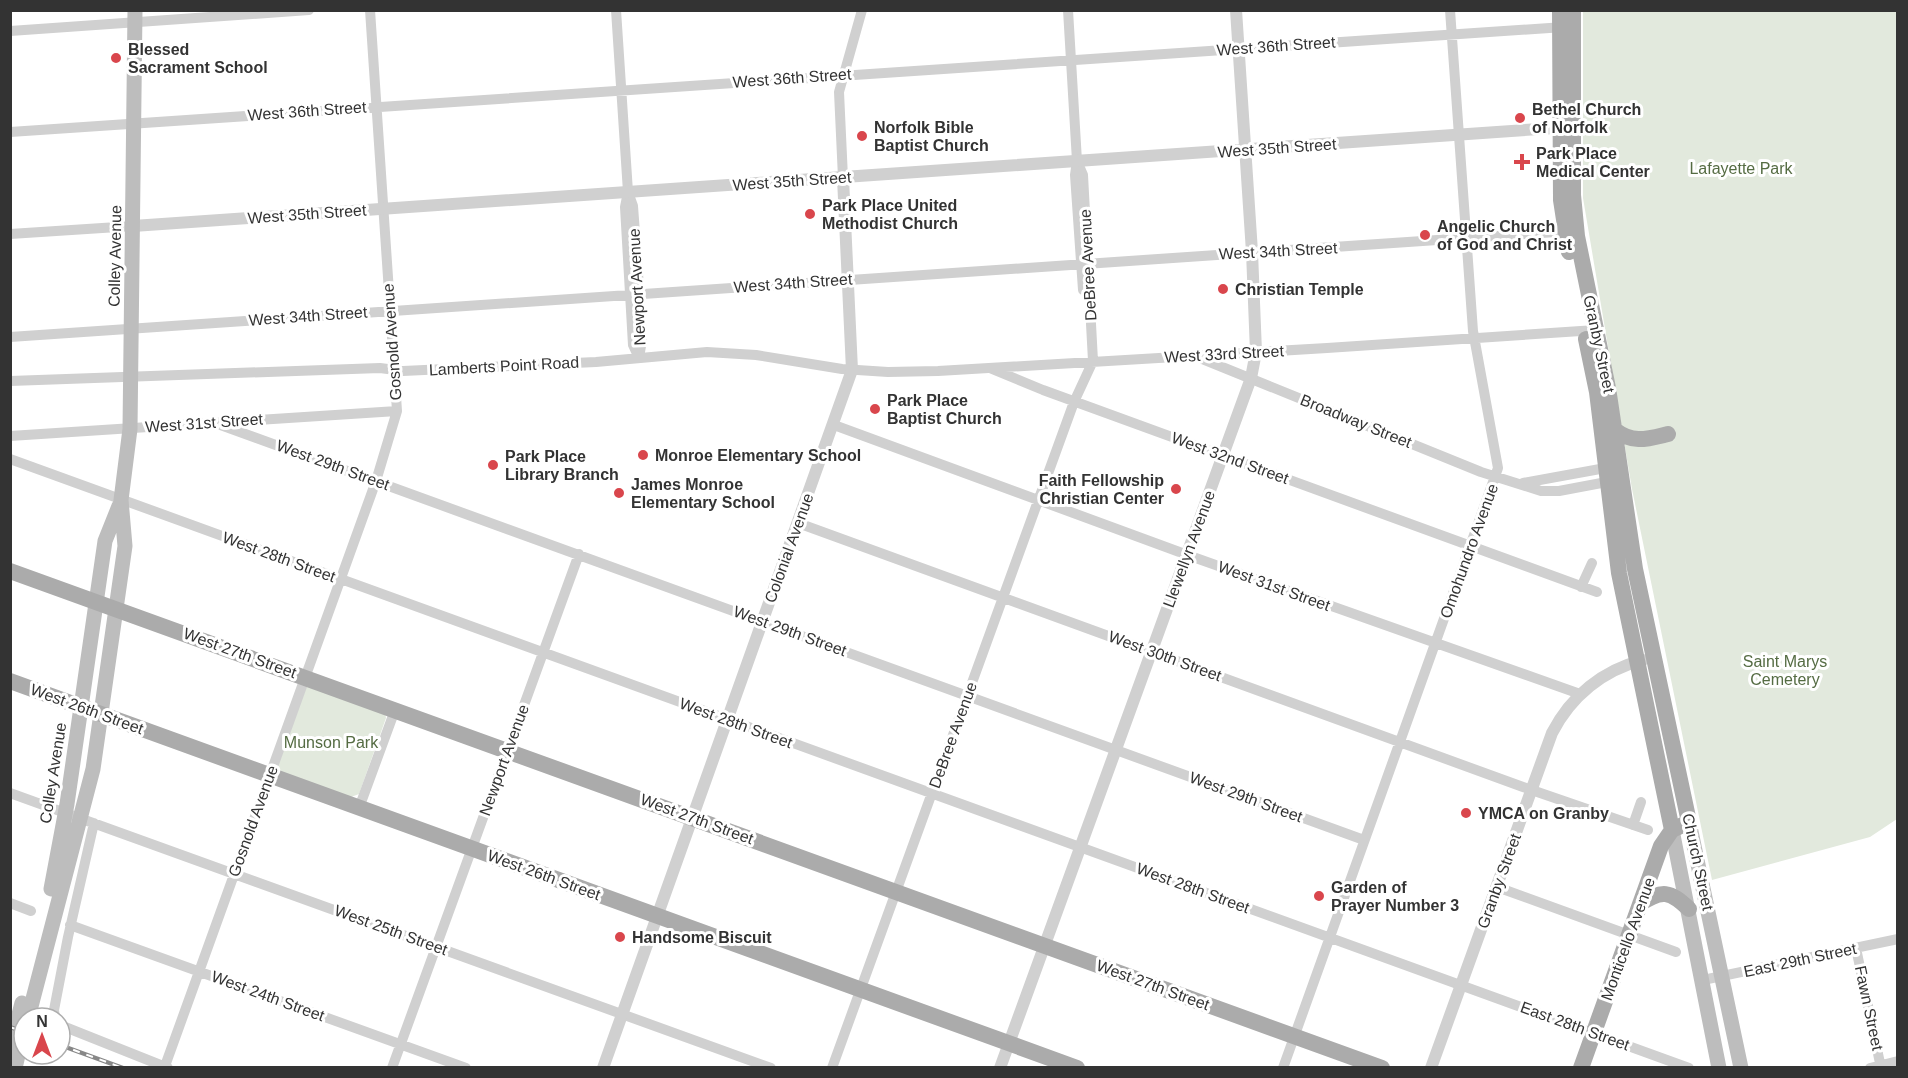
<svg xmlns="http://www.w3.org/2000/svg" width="1908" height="1078" viewBox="0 0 1908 1078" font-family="Helvetica,sans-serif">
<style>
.green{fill:#e2e9dd}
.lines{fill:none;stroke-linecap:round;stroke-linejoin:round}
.minor{stroke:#d0d0d0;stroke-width:10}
.tertiary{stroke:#d0d0d0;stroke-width:12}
.secondary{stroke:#bdbdbd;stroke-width:15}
.primary{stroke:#ababab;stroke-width:16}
.rail-casing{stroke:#888;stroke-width:4.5}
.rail{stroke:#fff;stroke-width:2;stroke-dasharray:7;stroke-linecap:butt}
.poi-dot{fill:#d9464c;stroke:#fff;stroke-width:2}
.labels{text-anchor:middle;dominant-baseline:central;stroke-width:6;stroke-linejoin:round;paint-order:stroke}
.street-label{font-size:16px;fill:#333;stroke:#fff}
.poi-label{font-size:16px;font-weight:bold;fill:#333;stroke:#fff;text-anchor:start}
.park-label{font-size:16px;fill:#556c43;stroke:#fff}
</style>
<rect width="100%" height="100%" fill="#fff"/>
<path class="green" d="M1583,11h314v808l-27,18 -158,43 -80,-391 -49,-291z
M306,685l79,28 1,5 -27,76 -8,3 -74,-26 -1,-5z"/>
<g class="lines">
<path class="minor" d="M616,10l12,182 -3,15 8,138 6,13
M1068,10l9,151 -2,14 8,115
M10,31l299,-21
M10,132l1554,-105
M843,178l-4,-86 23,-82
M628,192l5,14 6,81 3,53 -3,18
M10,234l123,-8
M10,337l1560,-106
M1195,356l286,116 60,19h18l53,-10
M992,369l51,21 554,202
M10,381l370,-13 23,3 193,-9 111,-10 49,3 86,14 46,3 50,-1 389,-23 269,-18
M215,423l1149,417
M834,425l359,132 387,137
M10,436l387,-25
M10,459l1679,609
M1523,483l88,-16
M798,523l725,264 125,43
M1581,587l11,-24
M10,793l761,275
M359,808l36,-98
M1633,825l8,-23
M1497,887l179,65
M10,903l21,8
M70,925l396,143
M1856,948l25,120
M1703,980l195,-41
M55,1018l-1,-8 14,-73 26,-114
M60,1025l108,43
M165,1066l211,-585 21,-70 -27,-401
M392,1068l187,-514
M832,1068l242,-666 19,-41 -10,-186 -6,-14
M1283,1068l215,-600 -25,-137 -23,-321
M1870,1068l28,-7"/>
<path class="tertiary" d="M133,226l1436,-99
M603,1068l249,-698 -9,-192
M1000,1068l251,-690 5,-26 -4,-100 -16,-242
M1431,1068l121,-335c19,-37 51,-63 91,-73"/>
<path class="secondary" d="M1689,822l52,246
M1672,830l47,238
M51,889l16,-85 38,-263 14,-35
M28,1018l65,-249 32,-223 -4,-46 9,-71 5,-419
M10,1049l12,-46
M15,1068l7,-30"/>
<path class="primary" d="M1560,10l1,190 8,52
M1573,10v185l4,41 31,152 27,181 54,253 -17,8 -11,16 -80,222
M1586,339l11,53 22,181 53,257
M1615,430c18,14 32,9 53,4
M10,571l1372,497
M10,681l1067,387
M1640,904c22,-15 30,-13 49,5"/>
<defs>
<path id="rail" d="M10,1027l14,5
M60,1045l63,23"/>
</defs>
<use href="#rail" class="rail-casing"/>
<use href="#rail" class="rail"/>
</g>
<g class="poi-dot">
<circle cx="116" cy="58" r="6"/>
<circle cx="1520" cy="118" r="6"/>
<circle cx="862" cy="136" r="6"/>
<path d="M1519 153h6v6h6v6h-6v6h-6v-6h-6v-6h6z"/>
<circle cx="810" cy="214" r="6"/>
<circle cx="1425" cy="235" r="6"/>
<circle cx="1223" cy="289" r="6"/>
<circle cx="875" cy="409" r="6"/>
<circle cx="643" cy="455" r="6"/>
<circle cx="493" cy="465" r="6"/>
<circle cx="1176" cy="489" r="6"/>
<circle cx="619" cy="493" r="6"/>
<circle cx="1466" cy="813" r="6"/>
<circle cx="1319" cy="896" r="6"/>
<circle cx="620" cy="937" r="6"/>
</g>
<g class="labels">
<g class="street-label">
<text transform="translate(1276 46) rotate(-4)">West 36th Street</text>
<text transform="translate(792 78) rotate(-4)">West 36th Street</text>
<text transform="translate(307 111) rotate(-4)">West 36th Street</text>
<text transform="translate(1277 148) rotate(-4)">West 35th Street</text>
<text transform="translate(792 181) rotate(-4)">West 35th Street</text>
<text transform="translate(307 214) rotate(-4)">West 35th Street</text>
<text transform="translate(1278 251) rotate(-3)">West 34th Street</text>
<text transform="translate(115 256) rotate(-89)">Colley Avenue</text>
<text transform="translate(1088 265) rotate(-93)">DeBree Avenue</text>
<text transform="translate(793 283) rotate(-4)">West 34th Street</text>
<text transform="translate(637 287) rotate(-93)">Newport Avenue</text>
<text transform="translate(308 316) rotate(-4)">West 34th Street</text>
<text transform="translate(392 342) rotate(-94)">Gosnold Avenue</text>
<text transform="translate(1599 344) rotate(78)">Granby Street</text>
<text transform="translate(1224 354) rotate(-3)">West 33rd Street</text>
<text transform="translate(504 366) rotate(-3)">Lamberts Point Road</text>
<text transform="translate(1356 421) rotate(22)">Broadway Street</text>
<text transform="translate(204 423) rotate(-4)">West 31st Street</text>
<text transform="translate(1230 458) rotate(20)">West 32nd Street</text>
<text transform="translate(333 465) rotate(20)">West 29th Street</text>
<text transform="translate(789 548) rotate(-70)">Colonial Avenue</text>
<text transform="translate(1189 549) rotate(-70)">Llewellyn Avenue</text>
<text transform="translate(1469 551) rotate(-70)">Omohundro Avenue</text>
<text transform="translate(279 557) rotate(20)">West 28th Street</text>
<text transform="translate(1274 586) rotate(20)">West 31st Street</text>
<text transform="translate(790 631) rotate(20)">West 29th Street</text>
<text transform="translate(240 653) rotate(20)">West 27th Street</text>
<text transform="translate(1165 656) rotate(20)">West 30th Street</text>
<text transform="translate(87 709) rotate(20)">West 26th Street</text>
<text transform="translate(736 723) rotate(20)">West 28th Street</text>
<text transform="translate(953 735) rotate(-70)">DeBree Avenue</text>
<text transform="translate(504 760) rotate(-70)">Newport Avenue</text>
<text transform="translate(53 773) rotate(-81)">Colley Avenue</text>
<text transform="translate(1246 797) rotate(20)">West 29th Street</text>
<text transform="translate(697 819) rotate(20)">West 27th Street</text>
<text transform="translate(253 821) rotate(-70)">Gosnold Avenue</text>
<text transform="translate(1698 862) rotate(78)">Church Street</text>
<text transform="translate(544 875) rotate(20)">West 26th Street</text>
<text transform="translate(1499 881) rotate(-70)">Granby Street</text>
<text transform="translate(1193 888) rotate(20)">West 28th Street</text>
<text transform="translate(391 930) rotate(20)">West 25th Street</text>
<text transform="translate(1628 939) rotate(-70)">Monticello Avenue</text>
<text transform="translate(1800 960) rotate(-12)">East 29th Street</text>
<text transform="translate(1153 985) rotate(20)">West 27th Street</text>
<text transform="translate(268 996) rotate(20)">West 24th Street</text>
<text transform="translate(1869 1008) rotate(78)">Fawn Street</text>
<text transform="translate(1575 1026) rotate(20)">East 28th Street</text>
</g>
<g class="poi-label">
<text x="128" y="49">Blessed<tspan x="128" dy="18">Sacrament School</tspan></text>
<text x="1532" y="109">Bethel Church<tspan x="1532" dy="18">of Norfolk</tspan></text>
<text x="874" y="127">Norfolk Bible<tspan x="874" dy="18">Baptist Church</tspan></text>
<text x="1536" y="153">Park Place<tspan x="1536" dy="18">Medical Center</tspan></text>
<text x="822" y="205">Park Place United<tspan x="822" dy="18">Methodist Church</tspan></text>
<text x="1437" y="226">Angelic Church<tspan x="1437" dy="18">of God and Christ</tspan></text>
<text x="1235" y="289">Christian Temple</text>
<text x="887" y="400">Park Place<tspan x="887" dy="18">Baptist Church</tspan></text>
<text x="655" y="455">Monroe Elementary School</text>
<text x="505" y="456">Park Place<tspan x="505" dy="18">Library Branch</tspan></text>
<text x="1164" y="480" text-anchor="end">Faith Fellowship<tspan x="1164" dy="18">Christian Center</tspan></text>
<text x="631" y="484">James Monroe<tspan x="631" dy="18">Elementary School</tspan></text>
<text x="1478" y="813">YMCA on Granby</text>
<text x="1331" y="887">Garden of<tspan x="1331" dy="18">Prayer Number 3</tspan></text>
<text x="632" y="937">Handsome Biscuit</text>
</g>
<g class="park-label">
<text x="1741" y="168">Lafayette Park</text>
<text x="1785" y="661">Saint Marys<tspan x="1785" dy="18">Cemetery</tspan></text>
<text x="331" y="742">Munson Park</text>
</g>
</g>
<rect width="1908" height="1078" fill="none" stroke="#333333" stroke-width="24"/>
<g transform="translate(42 1036)"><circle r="28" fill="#ffffff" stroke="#adadad" stroke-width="1.5"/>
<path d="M0-4.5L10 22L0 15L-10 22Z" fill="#d9464c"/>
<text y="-9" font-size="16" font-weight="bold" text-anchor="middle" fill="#333333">N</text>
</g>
</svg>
